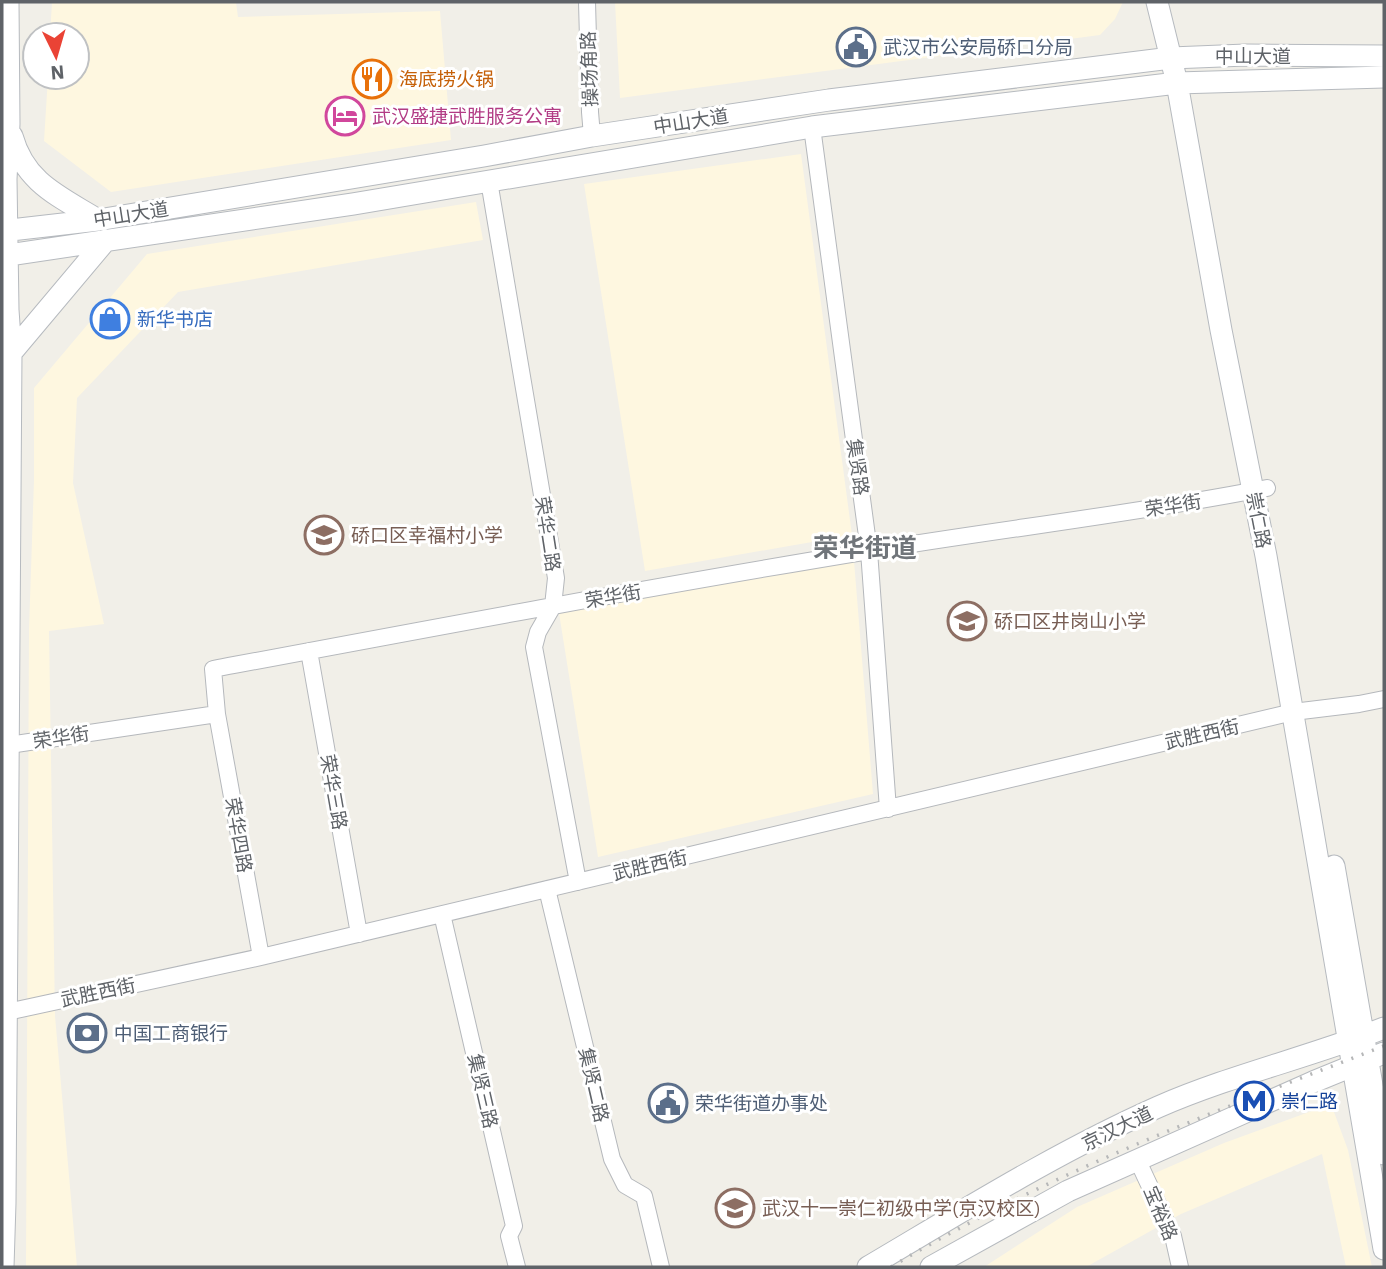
<svg xmlns="http://www.w3.org/2000/svg" width="1386" height="1269" viewBox="0 0 1386 1269" font-family="'IBM Plex Sans','Noto Sans SC',sans-serif">
<style>
.commercial{fill:#fef7e0}
.lines{fill:none;stroke-linecap:round;stroke-linejoin:round}
.street-casing{stroke:#b5b8bc;stroke-width:18}
.secondary-casing{stroke:#b6babf;stroke-width:23}
.street{stroke:#fff;stroke-width:16}
.secondary{stroke:#fff;stroke-width:21}
.rail{stroke:#b6b7b8;stroke-width:3.5;stroke-dasharray:2 9;stroke-linecap:butt}
.labels{text-anchor:middle;dominant-baseline:central;stroke-width:6;stroke-linejoin:round;paint-order:stroke}
.service-label{font-size:19px;fill:#4e5e75;stroke:#fff;text-anchor:start}
.street-label{font-size:19px;fill:#5f6368;stroke:#fff}
.food-label{font-size:19px;fill:#c56008;stroke:#fff;text-anchor:start}
.hotel-label{font-size:19px;fill:#b23c85;stroke:#fff;text-anchor:start}
.shop-label{font-size:19px;fill:#366cbe;stroke:#fff;text-anchor:start}
.education-label{font-size:19px;fill:#785e54;stroke:#fff;text-anchor:start}
.transit-label{font-size:19px;fill:#164399;stroke:#fff;text-anchor:start}
.district-label{font-size:26px;font-weight:bold;fill:#70757a;stroke:#fff}
</style>
<rect width="100%" height="100%" fill="#f1efe8"/>
<path class="commercial" d="M52,2h184l2,15 202,-6 11,129 -340,52 -67,-51 4,-64h29v-42h-27z
M615,2h508l-8,17 -15,16 -480,63z
M801,154l51,381 -207,36 -61,-387z
M476,202l7,38 -305,52 -101,106 -4,85 31,141 -55,7 6,385 22,251h-51l3,-637 5,-150v-92l113,-134z
M854,561l19,233 -275,63 -39,-244z
M1331,1104l17,46 24,117h-26l-24,-113 -141,60 -95,53h-102l93,-60 147,-64z"/>
<g class="lines">
<defs>
<path id="street" d="M587,2l3,110 2,24
M812,127l57,424 19,258
M489,181l67,397 -3,28 -15,26 -4,15 44,235
M309,651l50,283
M217,714l44,243
M9,745l208,-31 -4,-45c219,-41 437,-82 656,-118 132,-22 266,-37 398,-63
M547,889l65,270 13,26 19,11 17,71
M442,914l72,312 -5,10 8,31
M7,1012l254,-55 1032,-245 66,-8 25,-5
M1137,1159l36,77 7,31"/>
<path id="secondary" d="M1157,2l20,81 44,247 45,226 118,693
M12,136c13,47 47,60 86,84
M2,231l96,-11 386,-64 108,-20 237,-36 342,-42 75,-3 138,1
M2,256l351,-52 459,-77 365,-44 207,-6
M11,353l95,-113
M1334,866l50,288
M3,1267l2,-64 6,-850 -3,-43 -2,-131 3,-55 -1,-122
M868,1267c95,-56 189,-115 290,-160 73,-32 152,-50 226,-79
M931,1267l137,-76 245,-109 71,-29"/>
</defs>
<use href="#street" class="street-casing"/>
<use href="#secondary" class="secondary-casing"/>
<use href="#street" class="street"/>
<use href="#secondary" class="secondary"/>
<path class="rail" d="M891,1267c155,-93 325,-156 493,-221"/>
</g>
<defs>
<symbol id="civic-ring" viewBox="-11 -11 22 22"><circle r="9.5" fill="#fff" stroke="#5c6f8a" stroke-width="1.5"/><path d="M-.6-6.5H3V-4.5H.6V-3L4-1V1h2V6H-6V1h2V-1L-.6-3ZM-1.2 2.5V6h2.4V2.5Z" fill="#5c6f8a"/></symbol>
<symbol id="restaurant-ring" viewBox="-11 -11 22 22"><circle r="9.5" fill="#fff" stroke="#e8710a" stroke-width="1.5"/><path d="M-5-6h1v4h1v-4h1v4h1v-4h1v5L-1.5 .5V6h-2V.5L-5-1ZM5-6V6H3V1.5H1.5Q1.5-4 5-6Z" fill="#e8710a"/></symbol>
<symbol id="hotel-ring" viewBox="-11 -11 22 22"><circle r="9.5" fill="#fff" stroke="#d1479c" stroke-width="1.5"/><path d="M-6-4.5h1.5V1H6V5H4.5V3h-9V5H-6ZM-4 0a1.8 1.8 0 1 1 3.6 0ZM.5 0V-2.5h3Q6-2.5 6 0Z" fill="#d1479c"/></symbol>
<symbol id="shop-ring" viewBox="-11 -11 22 22"><circle r="9.5" fill="#fff" stroke="#3f7fe0" stroke-width="1.5"/><path d="M-5-2.5h2.3a2.7 3.5 0 0 1 5.4 0H5L5.5 6h-11ZM-1.5-2.5h3a1.5 2.3 0 0 0-3 0Z" fill="#3f7fe0"/></symbol>
<symbol id="school-ring" viewBox="-11 -11 22 22"><circle r="9.5" fill="#fff" stroke="#8d6e63" stroke-width="1.5"/><path d="M0-5L7-2L0 1L-7-2ZM-4 1L0 2.5L4 1V4Q0 6-4 4Z" fill="#8d6e63"/></symbol>
<symbol id="bank-ring" viewBox="-11 -11 22 22"><circle r="9.5" fill="#fff" stroke="#5c6f8a" stroke-width="1.5"/><path d="M-6-4H6V4H-6ZM0-2.3a2.3 2.3 0 1 0 0 4.6a2.3 2.3 0 1 0 0-4.6Z" fill="#5c6f8a"/></symbol>
<symbol id="metro-ring" viewBox="-11 -11 22 22"><circle r="9.5" fill="#fff" stroke="#1a4fb4" stroke-width="1.5"/><path d="M-5.5 5V-5H-3L0 0L3-5H5.5V5H3V-.5L0 4L-3-.5V5Z" fill="#1a4fb4"/></symbol>
</defs>
<g fill-rule="evenodd">
<use href="#civic-ring" x="834" y="25" width="44" height="44"/>
<use href="#restaurant-ring" x="350" y="57" width="44" height="44"/>
<use href="#hotel-ring" x="323" y="94" width="44" height="44"/>
<use href="#shop-ring" x="88" y="297" width="44" height="44"/>
<use href="#school-ring" x="302" y="513" width="44" height="44"/>
<use href="#school-ring" x="945" y="599" width="44" height="44"/>
<use href="#bank-ring" x="65" y="1011" width="44" height="44"/>
<use href="#metro-ring" x="1232" y="1079" width="44" height="44"/>
<use href="#civic-ring" x="646" y="1081" width="44" height="44"/>
<use href="#school-ring" x="713" y="1186" width="44" height="44"/>
</g>
<g class="labels">
<g class="service-label">
<text x="883" y="47">武汉市公安局硚口分局</text>
<text x="114" y="1033">中国工商银行</text>
<text x="695" y="1103">荣华街道办事处</text>
</g>
<g class="street-label">
<text x="1253" y="56">中山大道</text>
<text transform="translate(589 69) rotate(-92)">操场角路</text>
<text transform="translate(691 121) rotate(-9)">中山大道</text>
<text transform="translate(131 214) rotate(-9)">中山大道</text>
<text transform="translate(858 467) rotate(82)">集贤路</text>
<text transform="translate(1173 505) rotate(-9)">荣华街</text>
<text transform="translate(1259 520) rotate(79)">崇仁路</text>
<text transform="translate(548 534) rotate(81)">荣华二路</text>
<text transform="translate(613 596) rotate(-10)">荣华街</text>
<text transform="translate(1202 734) rotate(-13)">武胜西街</text>
<text transform="translate(61 737) rotate(-9)">荣华街</text>
<text transform="translate(334 792) rotate(80)">荣华三路</text>
<text transform="translate(239 835) rotate(80)">荣华四路</text>
<text transform="translate(650 865) rotate(-13)">武胜西街</text>
<text transform="translate(98 992) rotate(-12)">武胜西街</text>
<text transform="translate(594 1085) rotate(77)">集贤二路</text>
<text transform="translate(483 1091) rotate(77)">集贤三路</text>
<text transform="translate(1117 1128) rotate(-26)">京汉大道</text>
<text transform="translate(1161 1213) rotate(67)">宝裕路</text>
</g>
<g class="food-label">
<text x="399" y="79">海底捞火锅</text>
</g>
<g class="hotel-label">
<text x="372" y="116">武汉盛捷武胜服务公寓</text>
</g>
<g class="shop-label">
<text x="137" y="319">新华书店</text>
</g>
<g class="education-label">
<text x="351" y="535">硚口区幸福村小学</text>
<text x="994" y="621">硚口区井岗山小学</text>
<text x="762" y="1208">武汉十一崇仁初级中学(京汉校区)</text>
</g>
<g class="transit-label">
<text x="1281" y="1101">崇仁路</text>
</g>
<g class="district-label">
<text x="865" y="547">荣华街道</text>
</g>
</g>
<rect width="1386" height="1269" fill="none" stroke="#5f6368" stroke-width="7"/>
<g transform="translate(56 56) rotate(175)"><circle r="33" fill="#ffffff" stroke="#bfc1c3" stroke-width="2"/>
<path d="M0-5L12 26L0 18L-12 26Z" fill="#ea4335"/>
<text y="-10" font-size="19" font-weight="bold" text-anchor="middle" fill="#5f6368">N</text>
</g>
</svg>
